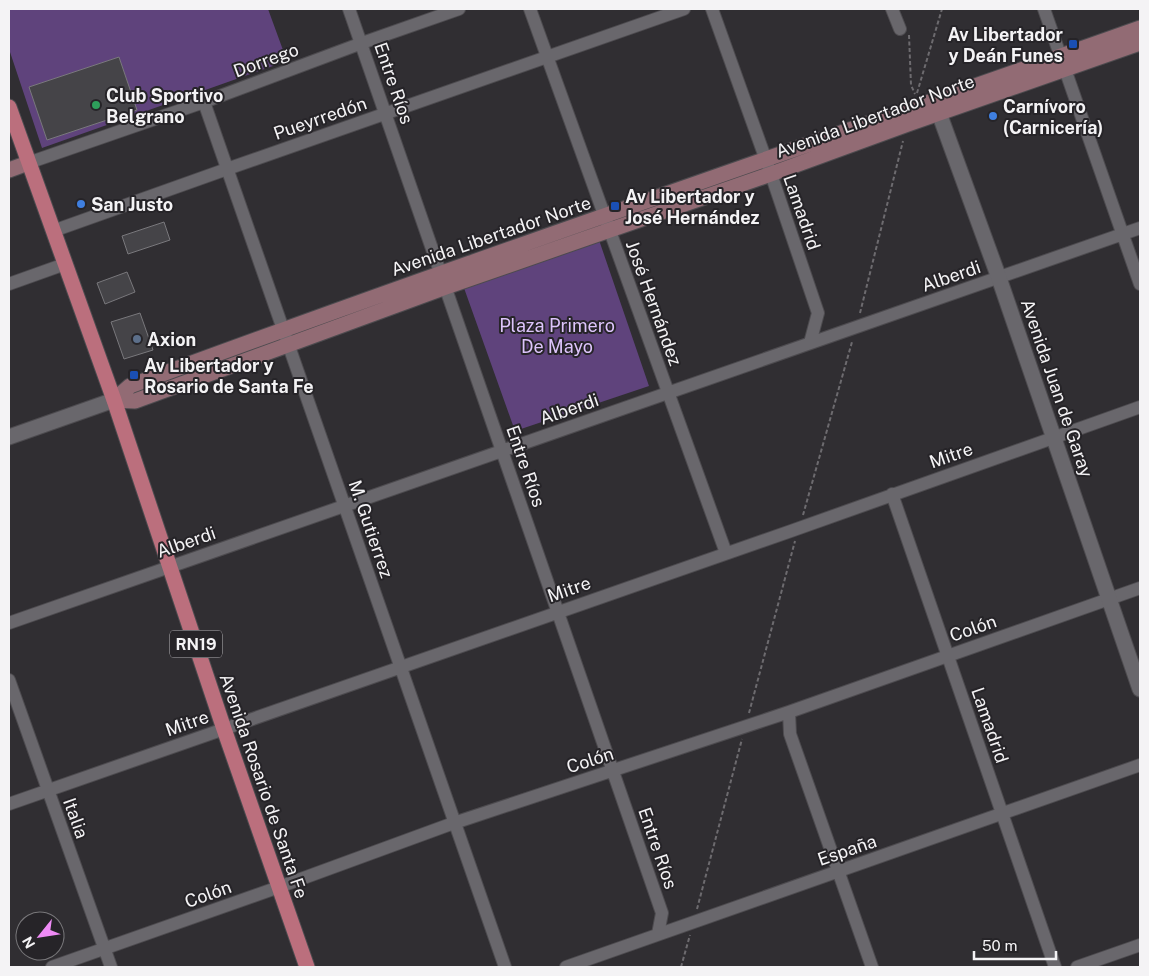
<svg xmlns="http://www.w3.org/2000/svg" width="1149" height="976" viewBox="0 0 1149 976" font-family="'Public Sans',sans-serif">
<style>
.green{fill:#5f437c}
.building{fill:#454448;stroke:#79787c}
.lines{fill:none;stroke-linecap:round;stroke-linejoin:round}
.minor-casing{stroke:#4d4b4f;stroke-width:14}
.tertiary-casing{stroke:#4d4b4f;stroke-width:17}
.secondary-casing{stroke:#4d4b4f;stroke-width:17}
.primary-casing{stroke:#4d4b4f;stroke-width:17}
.path{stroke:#6d6b6f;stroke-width:2;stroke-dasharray:4 2.5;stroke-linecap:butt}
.minor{stroke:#69676c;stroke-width:12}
.tertiary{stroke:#69676c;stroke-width:15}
.secondary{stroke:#926b74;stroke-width:15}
.primary{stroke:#bb6f7d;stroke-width:15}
.transit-dot{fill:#1a4fb4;stroke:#262428;stroke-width:2}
.leisure-dot{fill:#2e9e5b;stroke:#262428;stroke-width:2}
.shop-dot{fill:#3f7fe0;stroke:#262428;stroke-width:2}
.service-dot{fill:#5c6f8a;stroke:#262428;stroke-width:2}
.labels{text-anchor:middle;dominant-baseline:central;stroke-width:4;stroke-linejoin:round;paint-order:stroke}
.shield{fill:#262428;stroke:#b6b5b8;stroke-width:1}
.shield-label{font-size:16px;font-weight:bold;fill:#f4f3f5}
.poi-label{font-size:18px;font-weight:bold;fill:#f4f3f5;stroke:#262428;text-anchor:start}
.street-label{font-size:18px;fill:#f4f3f5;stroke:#262428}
.park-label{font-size:18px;fill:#ddc4fb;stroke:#262428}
</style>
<rect width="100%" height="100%" fill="#302e32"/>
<path class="green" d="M9,9h259l19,52 -245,87 -33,-99z
M599,240l50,146 -134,45 -51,-143z"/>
<path class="building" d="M119,57l18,53 -90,30 -18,-53z
M164,222l6,18 -42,14 -6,-18z
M127,272l8,20 -30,12 -8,-21z
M140,313l13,37 -29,9 -13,-37z"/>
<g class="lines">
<defs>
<path id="minor" d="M349,9l313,904 -4,21
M530,9l196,544
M712,9l59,165 47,139 -8,30
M892,9l8,20
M1044,9l96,275
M204,102l301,865
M28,163l176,-61 158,-59 97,-34
M53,231l174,-62 457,-160
M9,284l56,-20
M892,494l163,473
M9,623l1131,-395
M9,680l102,287
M789,712l1,22 82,233
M9,804l782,-273 349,-124
M52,967l227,-80 172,-63 338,-112 351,-124
M566,967l574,-202
M1077,967l63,-22"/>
<path id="tertiary" d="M935,102l64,176 141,411
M9,437l105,-37"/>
<path id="secondary" d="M9,170l19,-7
M114,400l16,-14c335,-124 674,-239 1010,-358
M114,400l21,1 311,-114 325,-113 137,-50 232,-81"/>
<path id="primary" d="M9,107l105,293 110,329 83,238"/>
</defs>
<use href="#minor" class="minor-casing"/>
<use href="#tertiary" class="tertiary-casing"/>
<use href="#secondary" class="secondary-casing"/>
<use href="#primary" class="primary-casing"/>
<path class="path" d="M909,35l2,50 4,9
M917,93l25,-84
M860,313l43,-172
M803,515l49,-173
M749,713l46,-172
M697,909l45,-170
M681,967l9,-32"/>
<use href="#minor" class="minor"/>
<use href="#tertiary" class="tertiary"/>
<use href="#secondary" class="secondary"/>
<use href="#primary" class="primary"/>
</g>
<g class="transit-dot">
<rect x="1068" y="39" width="10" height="10" rx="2.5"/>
<rect x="610" y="201" width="10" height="10" rx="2.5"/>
<rect x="129" y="370" width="10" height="10" rx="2.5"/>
</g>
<circle class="leisure-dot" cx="96" cy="105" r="5"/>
<g class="shop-dot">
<circle cx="993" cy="116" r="5"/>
<circle cx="81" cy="204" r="5"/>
</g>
<circle class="service-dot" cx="137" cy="339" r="5"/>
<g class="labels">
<rect class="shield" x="170" y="630.5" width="52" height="27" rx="4"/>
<g class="shield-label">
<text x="196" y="644">RN19</text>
</g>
<g class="poi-label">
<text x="1063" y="34" text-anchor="end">Av Libertador<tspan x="1063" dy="21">y Deán Funes</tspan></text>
<text x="106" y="95">Club Sportivo<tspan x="106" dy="21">Belgrano</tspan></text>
<text x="1003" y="106">Carnívoro<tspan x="1003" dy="21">(Carnicería)</tspan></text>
<text x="625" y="196">Av Libertador y<tspan x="625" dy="21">José Hernández</tspan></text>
<text x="91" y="204">San Justo</text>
<text x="147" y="339">Axion</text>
<text x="144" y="365">Av Libertador y<tspan x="144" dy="21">Rosario de Santa Fe</tspan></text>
</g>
<g class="street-label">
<text transform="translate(266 60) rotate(-20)">Dorrego</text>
<text transform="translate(394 83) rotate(71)">Entre Ríos</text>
<text transform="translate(875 116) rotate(-20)">Avenida Libertador Norte</text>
<text transform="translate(320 118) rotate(-19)">Pueyrredón</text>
<text transform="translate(802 212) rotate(71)">Lamadrid</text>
<text transform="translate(491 236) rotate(-19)">Avenida Libertador Norte</text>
<text transform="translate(951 276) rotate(-19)">Alberdi</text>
<text transform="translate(654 303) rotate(70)">José Hernández</text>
<text transform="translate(1057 388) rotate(71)">Avenida Juan de Garay</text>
<text transform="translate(569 409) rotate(-19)">Alberdi</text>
<text transform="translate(951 455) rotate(-19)">Mitre</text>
<text transform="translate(526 466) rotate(71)">Entre Ríos</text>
<text transform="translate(371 529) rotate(71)">M. Gutierrez</text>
<text transform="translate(186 542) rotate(-19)">Alberdi</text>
<text transform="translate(569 589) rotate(-19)">Mitre</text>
<text transform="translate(973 628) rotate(-19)">Colón</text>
<text transform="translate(187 723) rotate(-19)">Mitre</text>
<text transform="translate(990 725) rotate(71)">Lamadrid</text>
<text transform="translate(590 760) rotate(-18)">Colón</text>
<text transform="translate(264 786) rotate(71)">Avenida Rosario de Santa Fe</text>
<text transform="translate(76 818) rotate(70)">Italia</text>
<text transform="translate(658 848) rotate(71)">Entre Ríos</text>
<text transform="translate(847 850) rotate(-19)">España</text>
<text transform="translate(208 894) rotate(-20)">Colón</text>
</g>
<g class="park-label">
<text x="557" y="325">Plaza Primero<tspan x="557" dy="21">De Mayo</tspan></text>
</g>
</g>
<rect width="1149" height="976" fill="none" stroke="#f4f3f5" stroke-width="20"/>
<g transform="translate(40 936) rotate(240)"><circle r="24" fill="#262428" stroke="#78777a"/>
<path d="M0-4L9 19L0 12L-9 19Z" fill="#ef8bf6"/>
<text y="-8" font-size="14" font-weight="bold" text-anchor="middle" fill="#f4f3f5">N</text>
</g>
<path d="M974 951v8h82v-8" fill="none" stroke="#f4f3f5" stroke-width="2.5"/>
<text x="982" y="951" font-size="15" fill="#f4f3f5" stroke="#262428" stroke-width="4" paint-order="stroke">50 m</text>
</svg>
